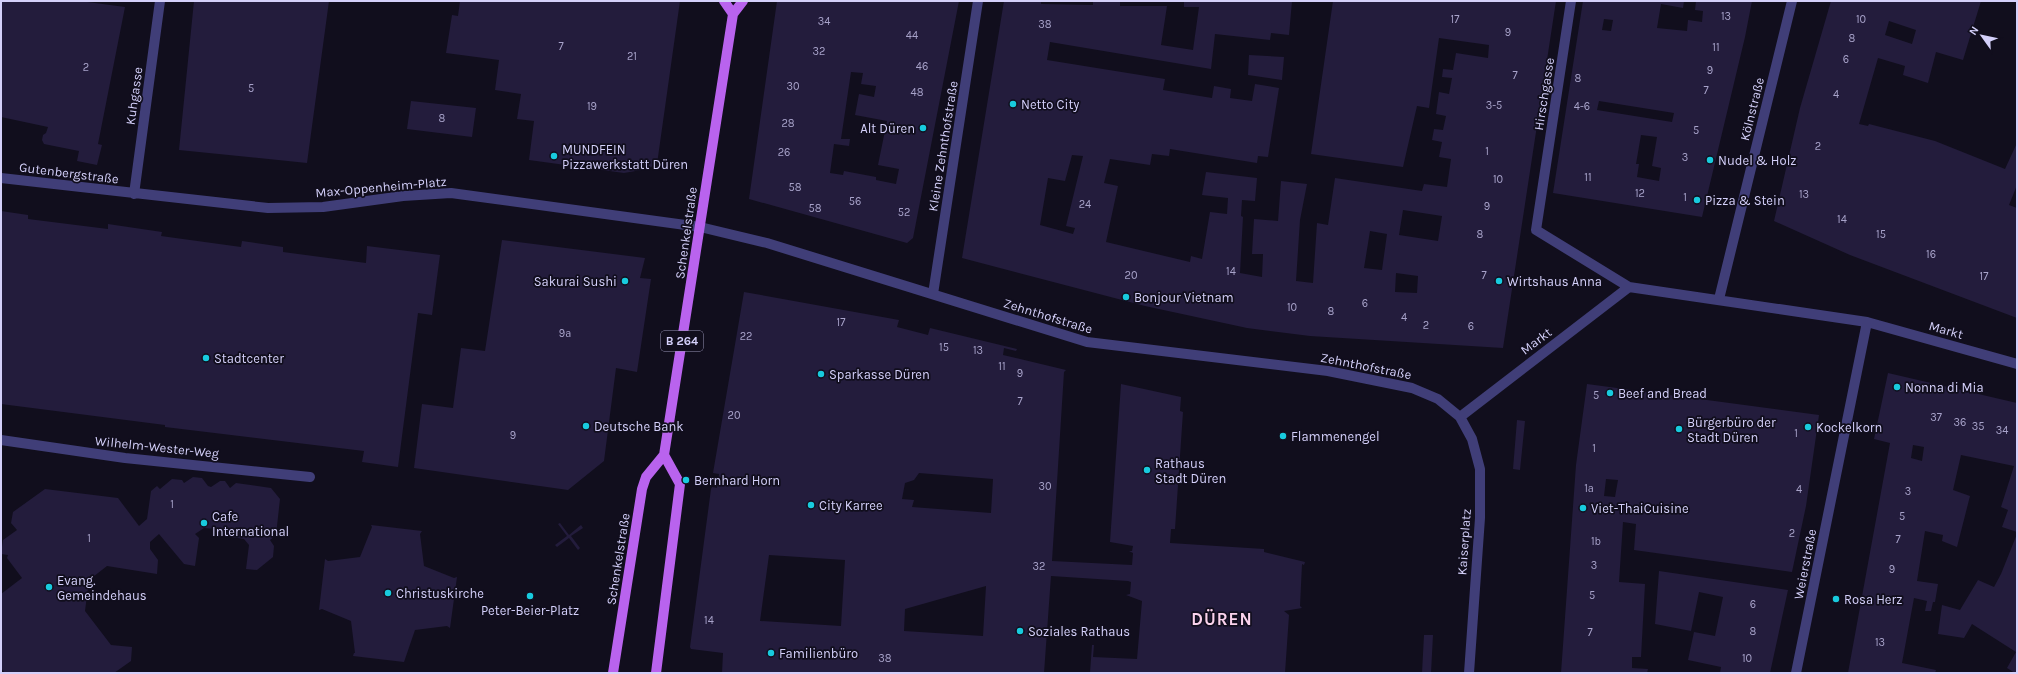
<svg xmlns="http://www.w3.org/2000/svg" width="2018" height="674" viewBox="0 0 2018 674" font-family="Karla,sans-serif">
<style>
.building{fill:#231c3c;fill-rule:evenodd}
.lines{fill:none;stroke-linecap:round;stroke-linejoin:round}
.minor{stroke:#403e78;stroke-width:10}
.major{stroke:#b963ee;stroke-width:10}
.poi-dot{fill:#18cbde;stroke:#110e1d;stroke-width:1.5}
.labels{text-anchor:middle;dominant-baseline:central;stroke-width:3.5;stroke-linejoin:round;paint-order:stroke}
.number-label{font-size:11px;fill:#a8a3ca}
.shield{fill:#110e1d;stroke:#9a96b8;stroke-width:1}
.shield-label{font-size:12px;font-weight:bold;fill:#d4d0fa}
.street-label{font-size:13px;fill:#d4d0fa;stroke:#110e1d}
.poi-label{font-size:13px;fill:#d4d0fa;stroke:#110e1d;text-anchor:start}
.district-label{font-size:17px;font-weight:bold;letter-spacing:1px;fill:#fad2ec;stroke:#110e1d}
</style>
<rect width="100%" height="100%" fill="#110e1d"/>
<path class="building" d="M1,1h79l45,6 -27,137 4,1 -5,20 -20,-4 2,-10 -35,-7 -2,-4 1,-5 3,-2 2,-6 -47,-10z
M194,1h135l-22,162 -128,-13z
M460,1h220l-23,163 -10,5 -23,4 -95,-13 5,-39 -17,-2 4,-25 -26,-4 4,-30 -53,-7 6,-38 6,1z
M777,1h182l-46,237 -6,5 -158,-44zM851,72l12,1 -2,11 15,2 -2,11 -15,-3 -4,21 32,6 -9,44 21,4 -3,15 -20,-4v-3l-32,-6 -1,4 -13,-2 4,-29 15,2 1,-7h-9z
M1004,1h37v3l52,1v-4h27v5h47l-6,39 32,5 6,-43h-15v-6h108l-3,34 -18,-2 -1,7 -55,-6 -4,35 -161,-27 -3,18 118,19 -2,11 49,8 2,-12 17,3 -1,9 22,3 3,-17 24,4 -11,69 -10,-1 -1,7 -87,-14 -1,7 -17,-2 -2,11 -40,-6 -6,24 14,3 -12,56 84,20 1,-6 11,3 8,-47 17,2 1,-16 -26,-3 4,-23 51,6 -2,23 -13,-1 -1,16 2,1 -3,56 22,4 1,-23h-11l2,-35 24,2 3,-40 26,3 -7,36 -4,61 17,2 4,-60 11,2 7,-47 87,13 2,-7 23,3 4,-28 -12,-2 3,-15 -10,-2 2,-11 9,1 3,-14 -10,-2 3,-22 10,2 3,-16 -10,-1 1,-8 10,1 3,-17 32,5 1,-13 -50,-7 -10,70 -12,-2 -14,61 -92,-13 22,-153h223l-53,347 -193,-12 -63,-8 -102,-22 -183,-48zM1072,155l11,1 -17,70 9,2 -2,6 -33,-9 8,-47 17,3zM1403,210l39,6 -4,25 -39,-6zM1370,231l17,3 -5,36 -18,-2zM1396,273l22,3 -1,17 -22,-1z
M1583,1h101l-1,7 -22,-4 -4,24 30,3 1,-11 14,2 1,-11 -8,-1 1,-9h56l-7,36 -43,180 -149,-24zM1604,19l9,1 -2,11 -9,-1zM1599,101l75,12 -2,9 -75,-12zM1641,135l16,2 -5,29 9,2 -2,13 -22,-4 2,-13h-3z
M1831,1h150l-18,59 -27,-8 -8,31 -25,-8 2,-9 -27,-8 -19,66 9,2 1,-2 66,17 70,28 12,-26v42l-8,20 8,3v110l-167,-63 -76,-34 26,-113zM1889,21l27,9 -4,14 -27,-9z
M1249,55l35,2 -2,23 -34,-5z
M411,101l65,7 -4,29 -65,-8z
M1,211l27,4v4l80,10v-5l54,8 -1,4 80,11 1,-6 41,6v5l83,11 1,-17 73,9 -8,60 -14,-2 -20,154 -36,-5 2,-11 -199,-24v-2l-164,-21z
M502,240l143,18 -5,20 11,1 -14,93 -21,-4 -12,93 -36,29 -154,-22 8,-64 31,4 8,-60 24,3z
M744,292l155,28 -2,7 31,8 2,-7 87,21 -1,2 -12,-3 -1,7 63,15 -2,2 -12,189 80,4 1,-12 -4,-2h3l1,-5 -23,-4 11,-158 60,13 -1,14 3,1 -8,117h-4l-1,14 94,6v3l41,10 -1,3 -2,-1 -2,42 2,2 -18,3 5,4 -4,58h-195l2,-28h2l-1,12 44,2 5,-58 -16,-6 4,-1 1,-12 -3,-1 -77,-5 -7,97h-322l1,-20 -32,-4 -1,-2 21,-158 1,-2 5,1 2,-14 -6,-1zM919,473l74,6 -2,34 -79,-6 2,-7 -12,-1 3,-16 9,-3zM769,555l76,5 -4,66 -81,-5zM986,586l-3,50 -79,-5 1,-22z
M1888,373l129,30v129l-15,-5 6,-17 -7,-3 13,-41 -53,-11 -8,35 17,6 -13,51 -15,-6 1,-6 -18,-4 -8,50 21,3 -3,18h-2l-2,9h-6l2,-10 -13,-3 -12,65 34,7 -1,3h-87l42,-230 -16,-4zM1913,445l11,2 -2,14 -11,-3z
M1587,384l232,31 -13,91 -14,66 -158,-22 2,-26 -13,-2 -4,60 26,2 -4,73h-9v11l16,1 -1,4h-86l15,-208zM1606,479l12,1 -3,17 -11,-1z
M1517,420l8,1 -5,49 -7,-1z
M193,477l9,1 6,8 3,1 9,-6h5l5,7 6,-5 35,5 9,11 -4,36 -6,5 4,6 -1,11 -16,13 -11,-1 3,-24 -5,-6 -13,-2 -5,-7 -22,-2 -9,6 4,4 -4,28 -11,-2 -25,-30 -9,8v7l8,11 -1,14 -50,-8 -18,14 -4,31 26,34 21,2 -1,14 -17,12h-109l-4,-5v-74l21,-16 -15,-20 1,-3 -7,-1 2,-14 14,-10 -6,-7 2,-11 32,-23 73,9 21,28 8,-7 4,-28 6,-5 3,3 12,-10 10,1 2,3z
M560,523l9,12 12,-10 2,3 -12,8 9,12 -2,2 -9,-12 -12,9 -2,-2 12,-9 -9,-12z
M371,525l51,6 -2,3 4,32 30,12 3,-1 -7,51 -3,-2 -32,4 -11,32 -51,-6 1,-3h1l-4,-32 -29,-12 -3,1 6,-51 3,2 32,-4 12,-30z
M2017,534v139h-2l-8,-5 9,-16 -44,-28 -8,14 -26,-4 4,-29 18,5 18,-30 16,7 7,-13z
M1659,571l129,19 -18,83h-50l1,-6 -33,-7 6,-28 21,4 8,-39 -24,-5 -8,39 -36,-7z
M1424,635h9l-2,38h-9z"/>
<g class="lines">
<path class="minor" d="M1571,1l-35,229 93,57 238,35 150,42
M1,178l267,30 55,-1 80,-11 48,-3 249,34 67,16 320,99 241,29 84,17 26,11 22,18 12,22 8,30v49l-11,155
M134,194l26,-193
M933,294l45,-293
M1719,299l73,-298
M1460,417l169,-130
M1,440l124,18 185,19
M1796,673l71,-351"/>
<path class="major" d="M724,1l9,13
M613,673l29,-184 4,-12 18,-22 69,-441 10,-13
M656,673l24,-189 -16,-29"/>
</g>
<g class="poi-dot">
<circle cx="1013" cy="104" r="4"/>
<circle cx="923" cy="128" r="4"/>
<circle cx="554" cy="156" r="4"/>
<circle cx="1710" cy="160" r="4"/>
<circle cx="1697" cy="200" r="4"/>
<circle cx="625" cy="281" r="4"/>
<circle cx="1499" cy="281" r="4"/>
<circle cx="1126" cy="297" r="4"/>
<circle cx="206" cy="358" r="4"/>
<circle cx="821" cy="374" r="4"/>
<circle cx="1897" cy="387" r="4"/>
<circle cx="1610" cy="393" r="4"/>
<circle cx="586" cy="426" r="4"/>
<circle cx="1808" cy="427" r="4"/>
<circle cx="1679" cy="429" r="4"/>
<circle cx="1283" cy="436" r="4"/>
<circle cx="1147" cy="470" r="4"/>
<circle cx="686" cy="480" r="4"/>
<circle cx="811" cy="505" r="4"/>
<circle cx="1583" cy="508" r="4"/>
<circle cx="204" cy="523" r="4"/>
<circle cx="49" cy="587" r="4"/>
<circle cx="388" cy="593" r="4"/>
<circle cx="530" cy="596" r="4"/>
<circle cx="1836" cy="599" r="4"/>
<circle cx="1020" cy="631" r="4"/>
<circle cx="771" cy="653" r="4"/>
</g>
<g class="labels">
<g class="number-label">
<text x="1726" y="16">13</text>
<text x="1455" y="19">17</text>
<text x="1861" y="19">10</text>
<text x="824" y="21">34</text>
<text x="1045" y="24">38</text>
<text x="1508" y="32">9</text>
<text x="912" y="35">44</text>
<text x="1852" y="38">8</text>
<text x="561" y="46">7</text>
<text x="1716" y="47">11</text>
<text x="819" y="51">32</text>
<text x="632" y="56">21</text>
<text x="1846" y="59">6</text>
<text x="922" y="66">46</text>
<text x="86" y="67">2</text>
<text x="1710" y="70">9</text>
<text x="1515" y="75">7</text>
<text x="1578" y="78">8</text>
<text x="793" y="86">30</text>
<text x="251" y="88">5</text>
<text x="1706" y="90">7</text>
<text x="917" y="92">48</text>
<text x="1836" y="94">4</text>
<text x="1494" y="105">3-5</text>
<text x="592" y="106">19</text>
<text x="1582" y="106">4-6</text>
<text x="442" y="118">8</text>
<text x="788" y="123">28</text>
<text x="1696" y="130">5</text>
<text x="1818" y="146">2</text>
<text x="1487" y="151">1</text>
<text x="784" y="152">26</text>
<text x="1685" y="157">3</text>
<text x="1588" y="177">11</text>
<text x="1498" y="179">10</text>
<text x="795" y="187">58</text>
<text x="1640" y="193">12</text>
<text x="1804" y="194">13</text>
<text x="1685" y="197">1</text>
<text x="855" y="201">56</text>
<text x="1085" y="204">24</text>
<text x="1487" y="206">9</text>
<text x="815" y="208">58</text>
<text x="904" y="212">52</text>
<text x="1842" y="219">14</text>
<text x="1480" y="234">8</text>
<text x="1881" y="234">15</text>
<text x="1931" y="254">16</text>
<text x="1231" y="271">14</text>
<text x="1131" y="275">20</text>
<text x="1484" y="275">7</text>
<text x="1984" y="276">17</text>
<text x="1365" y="303">6</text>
<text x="1292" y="307">10</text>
<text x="1331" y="311">8</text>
<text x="1404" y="317">4</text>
<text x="841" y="322">17</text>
<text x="1426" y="325">2</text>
<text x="1471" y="326">6</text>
<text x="565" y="333">9a</text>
<text x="746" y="336">22</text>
<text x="944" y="347">15</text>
<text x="978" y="350">13</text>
<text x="1002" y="366">11</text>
<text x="1020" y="373">9</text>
<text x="1596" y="395">5</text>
<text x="1020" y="401">7</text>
<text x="734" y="415">20</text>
<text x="1936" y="417">37</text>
<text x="1960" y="422">36</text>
<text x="1978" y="426">35</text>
<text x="2002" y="430">34</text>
<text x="1796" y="433">1</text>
<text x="513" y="435">9</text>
<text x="1594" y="448">1</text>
<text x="1045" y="486">30</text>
<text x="1589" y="488">1a</text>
<text x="1799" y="489">4</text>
<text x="1908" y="491">3</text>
<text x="172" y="504">1</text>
<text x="1902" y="516">5</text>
<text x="1792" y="533">2</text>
<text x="89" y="538">1</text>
<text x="1898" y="539">7</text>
<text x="1596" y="541">1b</text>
<text x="1594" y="565">3</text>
<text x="1039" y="566">32</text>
<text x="1892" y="569">9</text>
<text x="1592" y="595">5</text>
<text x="1753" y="604">6</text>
<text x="709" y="620">14</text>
<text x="1753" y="631">8</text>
<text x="1590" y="632">7</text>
<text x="1880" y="642">13</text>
<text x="885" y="658">38</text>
<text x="1747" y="658">10</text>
</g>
<rect class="shield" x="661" y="331" width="42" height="20" rx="3"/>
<g class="shield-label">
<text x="682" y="341">B 264</text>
</g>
<g class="street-label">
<text transform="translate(1544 94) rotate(-81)">Hirschgasse</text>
<text transform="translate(134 96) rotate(-82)">Kuhgasse</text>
<text transform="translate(1752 109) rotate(-76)">Kölnstraße</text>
<text transform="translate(943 146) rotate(-81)">Kleine Zehnthofstraße</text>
<text transform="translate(69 173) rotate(7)">Gutenbergstraße</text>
<text transform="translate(381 187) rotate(-5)">Max-Oppenheim-Platz</text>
<text transform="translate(686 233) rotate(-82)">Schenkelstraße</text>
<text transform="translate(1048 316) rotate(17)">Zehnthofstraße</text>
<text transform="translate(1946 330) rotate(16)">Markt</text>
<text transform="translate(1536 341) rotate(-37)">Markt</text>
<text transform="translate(1366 366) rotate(11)">Zehnthofstraße</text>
<text transform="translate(157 447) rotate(6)">Wilhelm-Wester-Weg</text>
<text transform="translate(1464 542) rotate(-86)">Kaiserplatz</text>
<text transform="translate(618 559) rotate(-81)">Schenkelstraße</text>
<text transform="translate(1805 564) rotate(-79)">Weierstraße</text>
</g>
<g class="poi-label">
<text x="1021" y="104">Netto City</text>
<text x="915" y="128" text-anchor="end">Alt Düren</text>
<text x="562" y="149">MUNDFEIN<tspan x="562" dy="15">Pizzawerkstatt Düren</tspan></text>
<text x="1718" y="160">Nudel &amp; Holz</text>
<text x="1705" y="200">Pizza &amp; Stein</text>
<text x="617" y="281" text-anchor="end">Sakurai Sushi</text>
<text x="1507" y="281">Wirtshaus Anna</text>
<text x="1134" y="297">Bonjour Vietnam</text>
<text x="214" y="358">Stadtcenter</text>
<text x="829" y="374">Sparkasse Düren</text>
<text x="1905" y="387">Nonna di Mia</text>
<text x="1618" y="393">Beef and Bread</text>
<text x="1687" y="422">Bürgerbüro der<tspan x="1687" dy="15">Stadt Düren</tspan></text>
<text x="594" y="426">Deutsche Bank</text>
<text x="1816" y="427">Kockelkorn</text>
<text x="1291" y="436">Flammenengel</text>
<text x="1155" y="463">Rathaus<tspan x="1155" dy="15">Stadt Düren</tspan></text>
<text x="694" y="480">Bernhard Horn</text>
<text x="819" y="505">City Karree</text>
<text x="1591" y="508">Viet-ThaiCuisine</text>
<text x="212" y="516">Cafe<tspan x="212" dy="15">International</tspan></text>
<text x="57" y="580">Evang.<tspan x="57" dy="15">Gemeindehaus</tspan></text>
<text x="396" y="593">Christuskirche</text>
<text x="1844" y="599">Rosa Herz</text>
<text x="530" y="610" text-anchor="middle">Peter-Beier-Platz</text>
<text x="1028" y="631">Soziales Rathaus</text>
<text x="779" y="653">Familienbüro</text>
</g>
<g class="district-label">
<text x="1222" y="619">DÜREN</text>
</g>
</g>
<rect width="2018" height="674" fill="none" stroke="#d4d0fa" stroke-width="4"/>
<g transform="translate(1982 36) rotate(303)" stroke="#110e1d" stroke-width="3" paint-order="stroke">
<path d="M0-3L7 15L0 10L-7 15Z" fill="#d4d0fa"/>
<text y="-6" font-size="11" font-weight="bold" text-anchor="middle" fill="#d4d0fa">N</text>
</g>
</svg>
